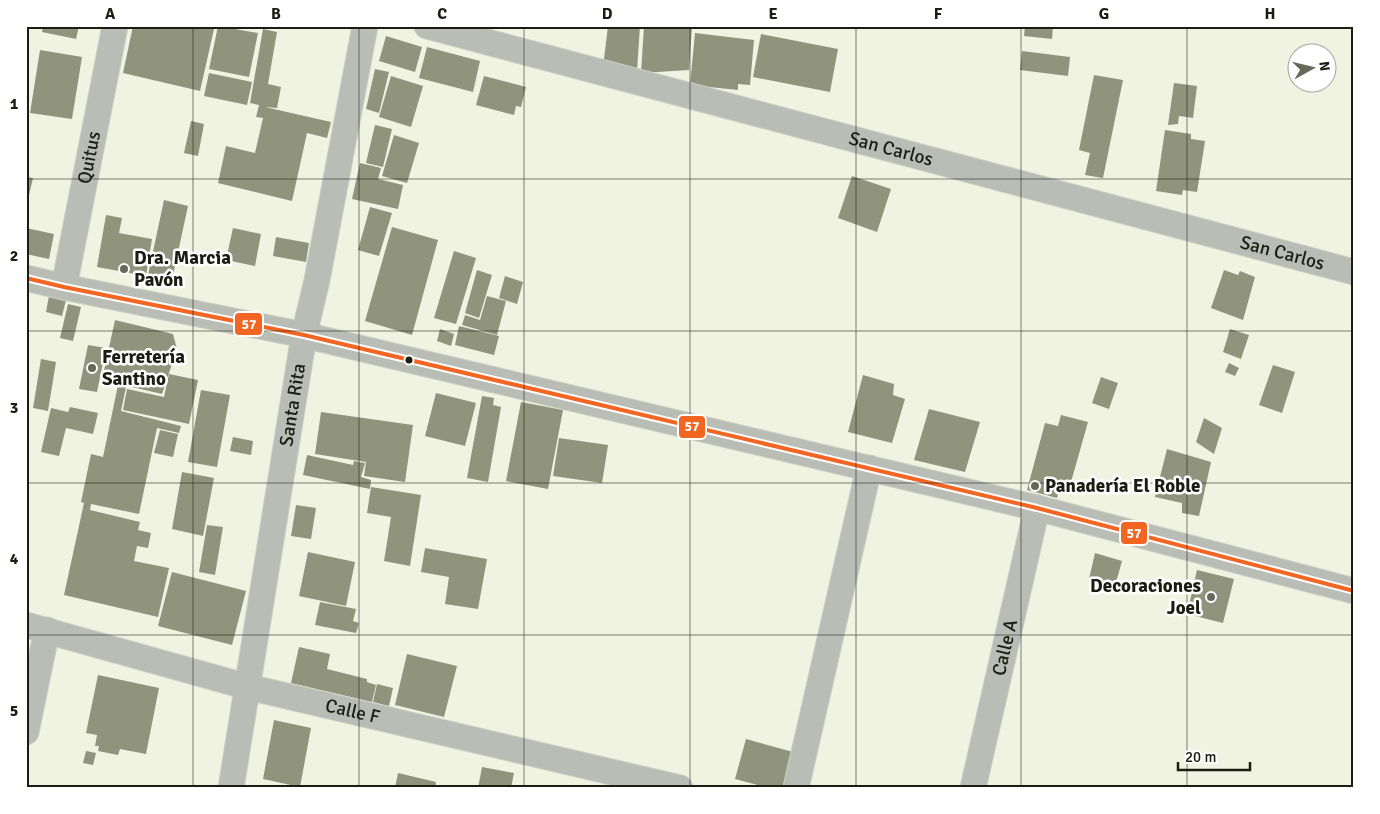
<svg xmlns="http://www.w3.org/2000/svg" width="1380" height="814" viewBox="0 0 1380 814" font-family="Signika,sans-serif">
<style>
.building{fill:#90947d}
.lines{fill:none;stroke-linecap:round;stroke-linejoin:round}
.minor-casing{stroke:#cdcfc2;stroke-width:27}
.minor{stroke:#babcb6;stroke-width:25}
.bus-1-casing{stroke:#fff;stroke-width:8}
.bus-1{stroke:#f26522;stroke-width:4}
.grid{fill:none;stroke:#1b1d12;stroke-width:1;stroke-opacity:0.55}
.poi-dot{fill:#66685a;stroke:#fff;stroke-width:2}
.bus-dot{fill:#1b1d12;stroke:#fff;stroke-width:2}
.labels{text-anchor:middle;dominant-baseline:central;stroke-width:5;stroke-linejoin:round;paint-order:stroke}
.street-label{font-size:19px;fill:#1b1d12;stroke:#fff}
.poi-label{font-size:19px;font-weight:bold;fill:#1b1d12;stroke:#fff;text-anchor:start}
.line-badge{stroke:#fff;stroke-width:2}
.badge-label{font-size:14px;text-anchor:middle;font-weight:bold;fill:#fff}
.neatline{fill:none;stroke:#1b1d12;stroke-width:2}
.grid-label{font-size:16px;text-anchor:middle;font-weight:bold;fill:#1b1d12}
</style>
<rect width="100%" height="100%" fill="#f0f3e1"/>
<path class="building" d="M43,26h36l-3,13 -34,-7z
M133,26h70l11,3 -14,62 -77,-18z
M218,26l40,7 -9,44 -40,-8z
M608,26h32l-3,45 -34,-4z
M644,26h48l-3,44 -48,3z
M1025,26h28l-1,13 -28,-3z
M263,29l14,3 -9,52 13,3 -4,21 -12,-1 66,15 -4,16 -20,-5 -15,68 -74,-18 8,-37 29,7 8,-35 -7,-1 3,-12 -9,-2z
M695,33l59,7 -4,45 -12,-1v6l-48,-5z
M761,34l77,15 -8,43 -77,-15z
M386,36l36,11 -7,25 -36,-11z
M427,47l53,14 -7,31 -54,-14z
M40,50l42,7 -10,62 -42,-6z
M1022,51l48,6 -2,19 -48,-6z
M375,69l14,3 -10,41 -13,-4z
M209,73l43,9 -5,23 -43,-9z
M1094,75l29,5 -20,98 -18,-3 5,-22 -11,-3z
M391,76l32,10 -12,41 -32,-10z
M484,76l42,11 -5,20 -5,-1 -2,9 -38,-10z
M1174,83l23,3 -4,32 -14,-2 -1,8 -10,1z
M191,121l13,3 -6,32 -14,-3z
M375,125l17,4 -9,38 -17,-4z
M1165,130l26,4v5l14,2 -8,51 -14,-2 -1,5 -26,-4z
M394,135l25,8 -12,40 -25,-7z
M360,163l21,5 -3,11 25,6 -5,24 -46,-10z
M852,176l39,13 -14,43 -39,-14z
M26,177l7,1 -6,26h-1z
M164,200l24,6 -16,74 -24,-5z
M370,207l22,6 -13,43 -21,-6z
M106,215l16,3 -3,15 33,6 -6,37 -49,-9z
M392,227l46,13 -26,95 -47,-14z
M26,228l28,6 -5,25 -23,-5z
M233,228l28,6 -6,32 -29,-6z
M276,237l33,6 -3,19 -33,-6z
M454,251l22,7 -20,66 -22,-6z
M477,270l15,5 -13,43 -14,-5z
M1224,270l14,5 2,-4 15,6 -12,43 -32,-12z
M505,276l18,6 -6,22 -18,-6z
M49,296l17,4 -4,16 -16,-4z
M487,296l19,5 -9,34 -35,-10 3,-10 15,5z
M68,304l13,3 -8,34 -13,-3z
M115,320l58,14 4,15 -15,45 -60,-14z
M459,326l40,10 -5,19 -39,-10z
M440,329l14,5 -3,12 -14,-5z
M1230,329l19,6 -8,24 -18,-7z
M88,345l18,3 -9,44 -18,-3z
M41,359l15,3 -8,49 -15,-3z
M1229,363l10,5 -4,8 -10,-4z
M1273,365l22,7 -13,41 -23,-8z
M169,374l29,6 -9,44 -66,-14 4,-21 37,8z
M863,375l31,9 -1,11 12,4 -13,44 -44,-11z
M1101,377l17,6 -9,26 -17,-6z
M118,385l8,2 -5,24 60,15 -2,7 -22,-5 -18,86 -48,-10 -1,6 50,12 -2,8 13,3 -3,15 -11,-2 -3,15 35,7 -11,49 -94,-22 20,-92 -3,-1 10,-48 12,3z
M201,390l29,5 -13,72 -29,-5z
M436,393l40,10 -11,43 -40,-10z
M482,396l12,2 -1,7 8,2 -13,75 -21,-4z
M521,402l42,8 -15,79 -42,-8z
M70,407l28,6 -5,21 -27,-6 -7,28 -18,-4 10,-44 17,4z
M929,409l51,13 -15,50 -51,-12z
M321,412l92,13 -8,57 -41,-6 2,-14 -51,-8z
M1061,415l27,7 -17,60 -9,-2 -5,18 -30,-8 18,-67 13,3z
M1204,418l18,10 -8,26 -18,-12z
M160,430l18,4 -5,23 -19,-4z
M233,437l20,4 -2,14 -21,-4z
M559,438l49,7 -6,38 -49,-7z
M1167,449l44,13 -12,54 -17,-3v-10l-27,-6z
M307,455l46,10 1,-4 11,2 -4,14 10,3 -1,9 -67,-14z
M182,472l32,6 -11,58 -31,-7z
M371,487l50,8 -11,71 -26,-5 7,-44 -24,-4z
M296,505l20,3 -5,31 -20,-3z
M207,525l16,2 -8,48 -16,-3z
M425,548l62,11 -9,50 -33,-5 4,-27 -28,-5z
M308,552l47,10 -9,44 -47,-10z
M1095,553l27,8 -7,25 -26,-7z
M1197,570l37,9 -11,44 -36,-9z
M172,572l74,19 -14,54 -74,-19z
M320,602l36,7 -3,12 6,2 -3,10 -41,-8z
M299,647l31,7 -3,15 40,10v3l9,3 -4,17 -81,-19z
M407,654l50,12 -13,51 -49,-12z
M98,675l61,13 -13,66 -26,-5 -2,6 -20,-4 1,-5h-4l2,-11 -11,-2z
M377,684l16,4 -4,18 -16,-4z
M274,720l37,8 -11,59 -37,-8z
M746,739l47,13 -9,36h-15l-34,-9z
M86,751l10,2 -3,12 -10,-2z
M482,767l32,6 -3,15h-33z
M398,773l38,9 -1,6h-40z"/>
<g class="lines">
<defs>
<g id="minor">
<path id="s1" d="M427,26l927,246"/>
<path d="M26,278l38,9 240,48 733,173 317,83"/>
<path id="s2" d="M64,287l51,-261"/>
<path id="s3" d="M26,625l222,62 432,101"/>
<path d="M26,732l21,-102"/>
<path id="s4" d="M231,788l73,-453 13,-55 48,-254"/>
<path d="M796,788l73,-320"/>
<path id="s5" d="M973,788l64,-280"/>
</g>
</defs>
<use href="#minor" class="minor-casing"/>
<use href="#minor" class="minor"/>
<defs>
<path id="bus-1" d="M26,278l38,9 240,48 733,173 317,83"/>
</defs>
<use href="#bus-1" class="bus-1-casing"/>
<use href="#bus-1" class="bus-1"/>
</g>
<path class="grid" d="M193,26v762M359,26v762M524,26v762M690,26v762M856,26v762M1021,26v762M1187,26v762M26,179h1328M26,331h1328M26,483h1328M26,635h1328"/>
<g class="poi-dot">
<circle cx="124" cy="269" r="5"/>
<circle cx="92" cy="368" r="5"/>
<circle cx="1035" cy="486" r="5"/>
<circle cx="1211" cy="597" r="5"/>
</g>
<circle class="bus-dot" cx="409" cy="360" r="4.5"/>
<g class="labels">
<g class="street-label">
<text stroke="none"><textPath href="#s1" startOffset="480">San Carlos</textPath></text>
<text stroke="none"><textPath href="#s2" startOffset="132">Quitus</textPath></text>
<text stroke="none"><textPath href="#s1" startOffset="885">San Carlos</textPath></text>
<text stroke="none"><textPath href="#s4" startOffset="388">Santa Rita</textPath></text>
<text stroke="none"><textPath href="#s5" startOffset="144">Calle A</textPath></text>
<text stroke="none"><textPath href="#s3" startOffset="338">Calle F</textPath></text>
</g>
<g class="poi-label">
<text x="134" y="258">Dra. Marcia<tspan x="134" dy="22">Pavón</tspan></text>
<text x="102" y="357">Ferretería<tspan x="102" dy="22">Santino</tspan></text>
<text x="1045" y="486">Panadería El Roble</text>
<text x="1201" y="586" text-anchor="end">Decoraciones<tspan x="1201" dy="22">Joel</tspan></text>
</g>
</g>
<g class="line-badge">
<rect x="234" y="312" width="29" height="24" rx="5" fill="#f26522"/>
<rect x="678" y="415" width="28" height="24" rx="5" fill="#f26522"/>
<rect x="1120" y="521" width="28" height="24" rx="5" fill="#f26522"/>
</g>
<g class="badge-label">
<text x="249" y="329">57</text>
<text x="692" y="431">57</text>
<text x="1134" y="538">57</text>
</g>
<rect width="1380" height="814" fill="none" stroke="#ffffff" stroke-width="55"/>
<g transform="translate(1312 68) rotate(82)"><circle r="24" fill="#ffffff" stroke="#a4a5a0"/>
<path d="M0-4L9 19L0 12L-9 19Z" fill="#66685a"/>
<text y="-8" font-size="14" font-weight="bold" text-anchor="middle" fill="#1b1d12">N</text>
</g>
<path d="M1178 762v8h72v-8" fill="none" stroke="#1b1d12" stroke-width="2.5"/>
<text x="1185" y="762" font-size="15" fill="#1b1d12" stroke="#ffffff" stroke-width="4" paint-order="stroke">20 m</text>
<rect x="28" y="28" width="1324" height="758" class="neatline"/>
<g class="grid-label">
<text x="110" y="19">A</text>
<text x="276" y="19">B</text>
<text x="442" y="19">C</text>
<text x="607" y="19">D</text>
<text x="773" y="19">E</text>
<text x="938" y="19">F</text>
<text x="1104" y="19">G</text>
<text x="1270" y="19">H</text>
<text x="14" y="109">1</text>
<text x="14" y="261">2</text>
<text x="14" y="413">3</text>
<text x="14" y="564">4</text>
<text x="14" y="716">5</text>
</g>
</svg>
